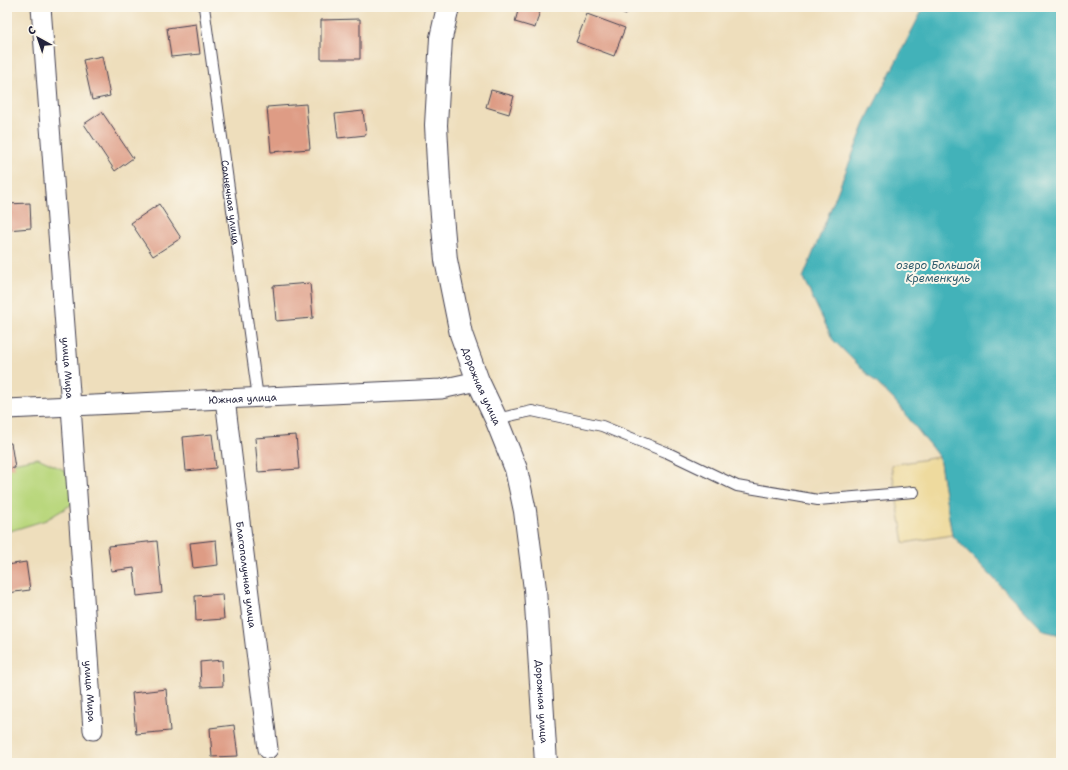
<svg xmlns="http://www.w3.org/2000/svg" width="1068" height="770" viewBox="0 0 1068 770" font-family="'Shantell Sans',sans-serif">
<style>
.green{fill:#b9d77d;stroke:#6e7c5c}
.sand{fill:#eeda9e;stroke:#887e6c}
.water{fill:#42b2b9;stroke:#326a7a}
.building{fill:#de9c85}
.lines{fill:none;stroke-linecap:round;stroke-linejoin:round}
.service-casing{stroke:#413e4e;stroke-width:12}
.minor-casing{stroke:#413e4e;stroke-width:21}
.tertiary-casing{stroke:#413e4e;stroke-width:24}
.service{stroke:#fff;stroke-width:10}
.minor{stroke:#fff;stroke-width:19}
.tertiary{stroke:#fff;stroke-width:22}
.labels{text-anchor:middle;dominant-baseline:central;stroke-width:4;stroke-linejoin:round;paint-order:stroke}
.street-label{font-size:10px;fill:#22223b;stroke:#fbf7ec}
.water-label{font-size:11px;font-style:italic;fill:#2f5c6d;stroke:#fbf7ec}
</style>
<rect width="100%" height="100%" fill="#fbf7ec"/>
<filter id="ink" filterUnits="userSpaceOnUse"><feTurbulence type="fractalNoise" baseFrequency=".025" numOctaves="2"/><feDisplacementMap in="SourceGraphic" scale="8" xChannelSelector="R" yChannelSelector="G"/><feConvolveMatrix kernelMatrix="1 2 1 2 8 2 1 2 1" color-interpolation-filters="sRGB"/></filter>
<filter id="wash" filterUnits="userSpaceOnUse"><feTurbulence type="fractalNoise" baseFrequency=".012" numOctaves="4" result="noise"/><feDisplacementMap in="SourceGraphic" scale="16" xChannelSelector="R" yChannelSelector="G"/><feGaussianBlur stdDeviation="0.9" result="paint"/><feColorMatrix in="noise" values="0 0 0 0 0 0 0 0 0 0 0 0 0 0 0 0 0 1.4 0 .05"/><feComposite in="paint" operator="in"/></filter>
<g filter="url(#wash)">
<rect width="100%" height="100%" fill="#eedebc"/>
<path class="green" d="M38,458l26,12 15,30 -33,20 -39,12v-68z"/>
<path class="sand" d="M939,457l13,78 -48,8 -13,-78z"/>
<path class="water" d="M924,7h137v628l-17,-4 -92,-96 -13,-78 -44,-56 -62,-61 -30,-62 65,-162z"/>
<g id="blocks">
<path class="building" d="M519,7h22l-6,21 -20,-6z
M605,7h24l-3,8z
M587,14l38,14 -11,28 -38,-14z
M360,19v40h-39v-39z
M196,24l4,30 -29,3 -4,-29z
M102,56l8,40 -18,4 -9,-40z
M491,90l23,6 -5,18 -23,-7z
M306,104l4,45 -39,3 -4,-45z
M363,111l3,24 -28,3 -3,-24z
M102,112l31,46 -18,13 -31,-47z
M7,143h1l2,27h-3z
M30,203l1,25 -24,2v-26z
M159,204l22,34 -28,18 -22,-33z
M310,283l3,35 -37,3 -3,-35z
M212,434l4,34 -30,3 -3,-34z
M296,435l3,34 -41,3 -3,-34z
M7,443h4l4,25 -8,1z
M216,540l2,25 -25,3 -3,-25z
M157,541l5,52 -25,3 -3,-28 -23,3 -3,-25z
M26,562l4,28 -23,3v-28z
M222,594l2,25 -28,2 -1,-25z
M222,660l1,26 -22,1 -1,-25z
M166,689l4,42 -34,3 -4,-41z
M234,725l4,31 -26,1 -2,-29z"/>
</g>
</g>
<g filter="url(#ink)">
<use href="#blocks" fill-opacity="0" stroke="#413e4e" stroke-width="1"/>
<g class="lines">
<defs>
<g id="service">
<path id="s1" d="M204,7l54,391"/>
<path d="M496,419l36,-8 70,15 64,26 71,34 81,14 96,-8"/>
</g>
<g id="minor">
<path id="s2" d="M41,7l30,399 22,324"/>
<path id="s3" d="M225,399l43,350"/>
<path id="s4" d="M7,409l434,-20 37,-8"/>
</g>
<g id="tertiary">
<path id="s5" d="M448,7l-7,31 -5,87 3,57 7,78 15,74 17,47 18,38 20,50 9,42 10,78 11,174"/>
</g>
</defs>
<use href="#service" class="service-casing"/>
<use href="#minor" class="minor-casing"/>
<use href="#tertiary" class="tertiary-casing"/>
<use href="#service" class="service"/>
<use href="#minor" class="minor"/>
<use href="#tertiary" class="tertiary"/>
</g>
</g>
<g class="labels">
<g class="street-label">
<text stroke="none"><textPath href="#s1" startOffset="197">Солнечная улица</textPath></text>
<text stroke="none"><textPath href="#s2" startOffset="362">улица Мира</textPath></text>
<text stroke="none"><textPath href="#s5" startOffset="386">Дорожная улица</textPath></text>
<text stroke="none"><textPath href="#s4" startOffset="236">Южная улица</textPath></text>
<text stroke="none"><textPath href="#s3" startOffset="177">Благополучная улица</textPath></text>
<text stroke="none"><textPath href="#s2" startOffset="686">улица Мира</textPath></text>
<text stroke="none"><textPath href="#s5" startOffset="710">Дорожная улица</textPath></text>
</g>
<g class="water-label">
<text x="938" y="265">озеро Большой<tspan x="938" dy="13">Кременкуль</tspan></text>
</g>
</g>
<rect width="1068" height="770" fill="none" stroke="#fbf7ec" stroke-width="24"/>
<g transform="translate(38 38) rotate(320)" stroke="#fbf7ec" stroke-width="3" paint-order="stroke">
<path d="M0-3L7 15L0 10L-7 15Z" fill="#22223b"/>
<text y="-6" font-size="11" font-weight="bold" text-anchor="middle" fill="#22223b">С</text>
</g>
</svg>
